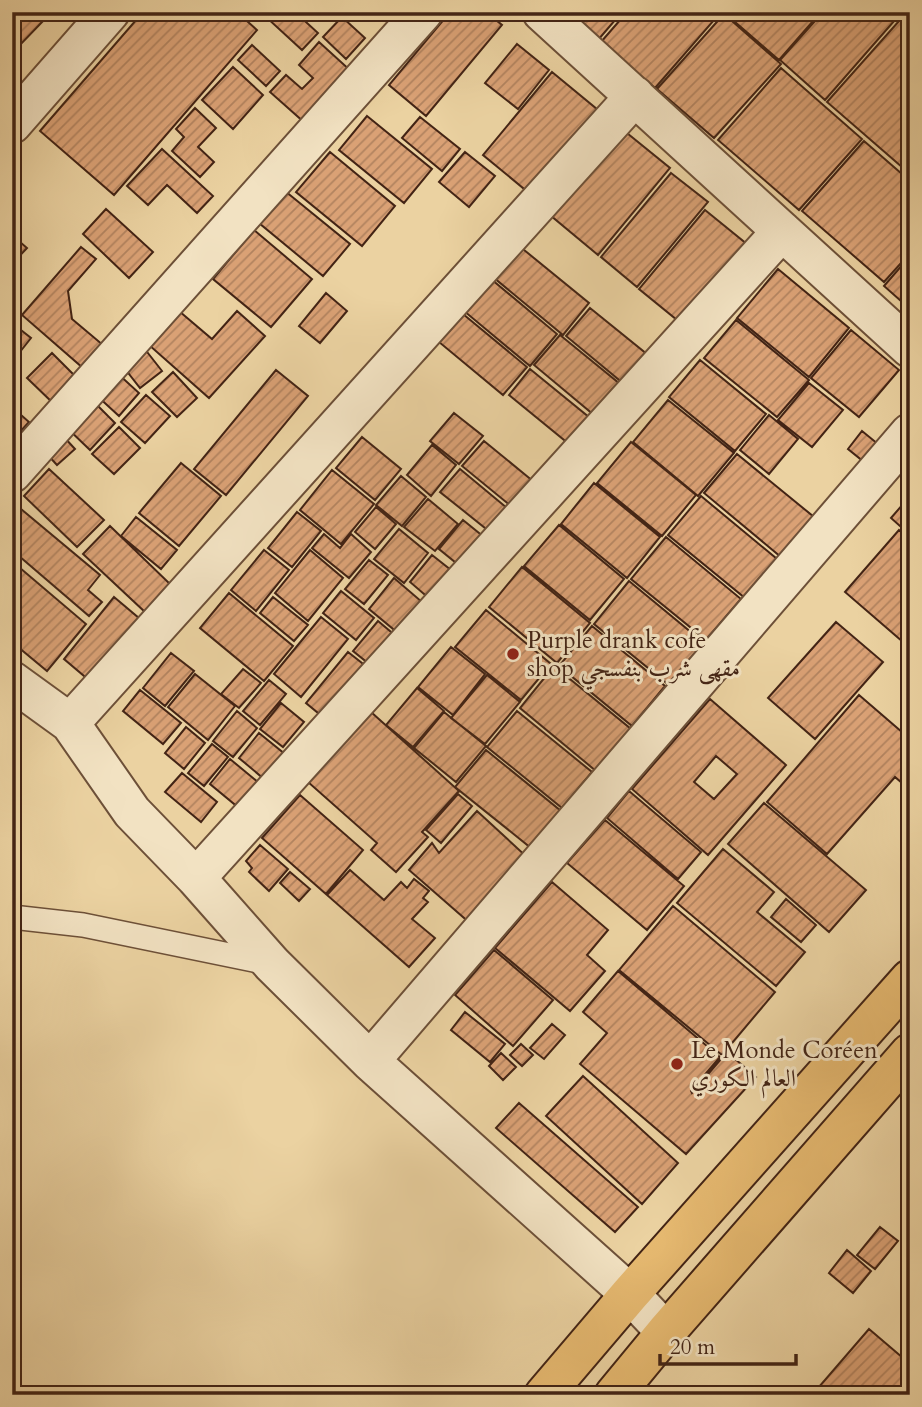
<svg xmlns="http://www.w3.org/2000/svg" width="922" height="1407" viewBox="0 0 922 1407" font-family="Cardo,Amiri,serif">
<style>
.building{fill:url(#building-hatch);stroke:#432415;stroke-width:2;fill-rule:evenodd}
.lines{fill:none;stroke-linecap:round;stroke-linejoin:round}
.lane-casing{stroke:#6d5038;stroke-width:26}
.street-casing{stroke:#6d5038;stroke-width:42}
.primary-casing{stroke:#432415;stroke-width:42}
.lane{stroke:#f2e2c2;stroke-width:23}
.street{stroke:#f2e2c2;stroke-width:38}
.primary{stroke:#e6b970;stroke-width:38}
.poi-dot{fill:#8f2418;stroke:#f2e2c2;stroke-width:2.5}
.labels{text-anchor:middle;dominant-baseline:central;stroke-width:6;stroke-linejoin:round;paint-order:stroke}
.poi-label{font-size:24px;fill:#432415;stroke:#f2e2c2;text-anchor:start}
</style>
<defs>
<pattern id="building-hatch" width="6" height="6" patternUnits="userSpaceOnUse" patternTransform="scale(1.75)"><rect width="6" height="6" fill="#daa175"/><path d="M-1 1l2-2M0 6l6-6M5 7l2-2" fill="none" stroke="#b2835f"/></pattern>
</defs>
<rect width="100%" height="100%" fill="#ebd2a1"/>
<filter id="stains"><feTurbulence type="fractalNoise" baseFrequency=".00286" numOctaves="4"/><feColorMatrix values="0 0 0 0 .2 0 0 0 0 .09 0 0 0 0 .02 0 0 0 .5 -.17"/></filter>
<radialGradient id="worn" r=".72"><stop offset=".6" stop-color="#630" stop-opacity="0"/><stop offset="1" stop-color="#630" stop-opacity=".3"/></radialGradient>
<path class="building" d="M12,12h27l-3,3 7,6 -23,24 -5,-4 -3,3z
M143,12h94l20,18 -143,165 -74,-64z
M270,12h25l23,21 -16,17 -36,-33z
M450,12h36l16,13 -76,91 -37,-31z
M552,12h70l-30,35z
M627,12h79l9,7 -60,69 -54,-46z
M729,12h92l-42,48 -52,-45z
M823,12h79l-77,88 -45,-40z
M907,12h3v162l-83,-72z
M724,14l57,50 -67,74 -57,-49z
M342,17l23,21 -19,21 -23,-22z
M319,42l33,30 -47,51 -35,-31 16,-17 16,14 11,-11 -14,-13z
M517,44l32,26 -31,39 -33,-26z
M252,45l28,26 -14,15 -28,-26z
M233,67l30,28 -30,34 -31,-29z
M781,68l81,71 -63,71 -81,-70z
M552,72l46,38 -69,83 -46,-38z
M195,108l21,20 -18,19 16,15 -14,15 -28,-26 12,-14 -8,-8z
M367,116l65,53 -28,34 -65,-53z
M420,117l40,32 -18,22 -40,-33z
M622,129l48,39 -72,87 -48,-40z
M864,141l46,40v72l-26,29 -82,-71z
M162,149l51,47 -16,17 -30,-28 -19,20 -21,-19z
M330,152l65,54 -33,40 -66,-54z
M465,152l30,24 -26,31 -30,-25z
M671,173l37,29 -71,85 -36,-30z
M285,191l65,53 -27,32 -64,-53z
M106,209l47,43 -24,26 -46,-44z
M705,210l43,35 -66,79 -43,-35z
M254,230l58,49 -41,48 -58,-48z
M12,235l15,13 -15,16z
M518,245l71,58 -26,32 -70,-58z
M81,247l15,12 -28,32 4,28 31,26 -20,23 -61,-53z
M910,256v53l-26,-23z
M778,269l71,59 -40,49 -72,-59z
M491,279l66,55 -27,32 -66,-55z
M326,293l21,18 -27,32 -21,-17z
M590,308l58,47 -24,29 -58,-48z
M179,311l33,28 25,-28 28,25 -56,62 -60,-53z
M463,314l64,53 -24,28 -64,-53z
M736,320l73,60 -32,37 -73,-59z
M12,323l19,15 -19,24z
M851,330l48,40 -40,47 -48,-39z
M560,335l60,49 -26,31 -60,-50z
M144,348l18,23 -22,17 -18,-23z
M52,353l27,27 -25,24 -27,-26z
M700,360l66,54 -31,37 -66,-54z
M530,369l60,49 -21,26 -60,-49z
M276,370l32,26 -82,99 -32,-26z
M116,372l23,21 -20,23 -24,-22z
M173,372l24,26 -20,19 -25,-25z
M809,383l34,27 -31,37 -34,-27z
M146,395l24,21 -25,27 -24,-21z
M91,399l24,24 -25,27 -25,-24z
M668,400l66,53 -36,43 -65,-54z
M12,407l17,15 -17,19z
M454,413l29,23 -24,28 -29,-23z
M769,415l29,24 -29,35 -29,-24z
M119,427l21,21 -26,26 -22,-20z
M862,431l27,22 -15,17 -26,-21z
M63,436l12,13 -18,16 -12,-13z
M362,437l39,32 -26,31 -39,-32z
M484,441l55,45 -22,25 -55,-45z
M631,442l65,53 -34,41 -65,-53z
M432,445l24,20 -25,31 -24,-21z
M737,454l77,63 -33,40 -77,-64z
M181,463l40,33 -42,50 -40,-33z
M49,469l55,51 -27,27 -53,-51z
M460,469l53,44 -18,23 -55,-44z
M332,470l42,34 -33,40 -41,-34z
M401,476l25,21 -24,29 -26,-21z
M594,483l66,54 -33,41 -66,-54z
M701,496l76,63 -32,39 -77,-63z
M910,496v39l-19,-17z
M428,499l30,25 -23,27 -31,-24z
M15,504l85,71 -12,15 14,12 -13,14 -77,-66v-15l5,-6 -5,-5v-17z
M376,507l20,17 -21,25 -20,-17z
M297,512l24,19 -29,36 -24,-19z
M136,517l41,33 -16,19 -40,-33z
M463,520l27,22 -24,29 -27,-22z
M559,525l65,54 -34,41 -66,-54z
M110,526l61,59 -26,27 -62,-58z
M399,529l29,24 -24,30 -30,-24z
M899,530l11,10v108l-65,-56z
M324,534l16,14 11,-14 20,18 -22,26 -37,-30z
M666,537l75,62 -35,41 -75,-61z
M264,550l25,20 -33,41 -25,-21z
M310,550l33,28 -35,43 -33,-28z
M432,555l29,23 -23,28 -28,-24z
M369,560l19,15 -24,29 -19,-15z
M13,562l73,62 -39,47 -35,-29v-14l5,-7 -5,-4z
M522,567l68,56 -33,40 -68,-56z
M394,578l35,30 -25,30 -35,-29z
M629,581l75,62 -35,42 -75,-61z
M341,591l33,27 -18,22 -33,-27z
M229,593l64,53 -29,35 -64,-53z
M114,597l26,22 -50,62 -26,-22z
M273,597l35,28 -14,16 -34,-28z
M486,610l65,54 -30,36 -66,-53z
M321,617l27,22 -47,58 -27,-23z
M378,621l19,16 -24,30 -20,-16z
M836,622l47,40 -68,77 -47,-41z
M592,626l73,60 -33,40 -73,-60z
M451,647l34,27 -32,41 -35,-28z
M348,652l24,19 -43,51 -23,-19z
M171,653l23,18 -29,35 -22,-18z
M554,666l77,63 -35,42 -76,-63z
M243,669l18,14 -22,25 -18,-14z
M195,674l40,32 -27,34 -40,-33z
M487,675l33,27 -35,42 -34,-26z
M269,680l17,14 -26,31 -17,-14z
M417,688l27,23 -31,36 -27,-22z
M140,690l41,33 -18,21 -40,-33z
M859,695l51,44v51l-15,-13 -68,77 -60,-52z
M710,699l76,66 -78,90 -76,-66zM716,756l21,18 -23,25 -20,-17z
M281,703l23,19 -21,25 -23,-18z
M237,711l20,17 -24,29 -20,-16z
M517,711l75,61 -30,36 -75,-61z
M371,712l88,79 -37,41 6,5 -32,35 -25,-22 6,-7 -69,-61z
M444,712l42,34 -30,36 -42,-34z
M186,727l19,16 -21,26 -19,-16z
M259,733l32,26 -21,25 -31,-26z
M212,744l16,13 -24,29 -16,-13z
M486,750l75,61 -30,37 -76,-61z
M230,759l35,29 -20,25 -35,-29z
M182,773l35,29 -16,20 -36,-30z
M629,791l72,61 -23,27 -71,-61z
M458,794l14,12 -31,37 -15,-13z
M300,795l63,55 -37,44 -64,-56z
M764,803l102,87 -37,42 -101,-88z
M477,811l52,48 -58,65 -62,-54 23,-27 7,10z
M605,820l79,66 -37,44 -80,-67z
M260,845l28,24 -19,22 -20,-19 3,-4 -6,-7z
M723,849l51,43 -17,20 48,40 -29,34 -99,-83z
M350,870l34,30 17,-18 6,6 7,-9 15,12 -6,7 5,4 -16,17 23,19 -26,29 -82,-72z
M290,872l20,17 -11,12 -19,-18z
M552,882l56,48 -21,25 18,16 -35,40 -75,-63z
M786,899l30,26 -15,17 -30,-25z
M673,906l102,86 -53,63 -103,-85z
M494,950l59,50 -40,46 -58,-51z
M618,971l102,86 -29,34 1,2 35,-41 29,25 -70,77 -106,-90 27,-31 -24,-21z
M465,1012l40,32 -15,18 -39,-32z
M552,1024l13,11 -21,24 -14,-11z
M521,1044l12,11 -11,11 -12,-11z
M501,1053l15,14 -13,13 -14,-14z
M583,1076l95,87 -36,41 -96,-88z
M519,1103l119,104 -23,25 -119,-104z
M880,1227l18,14 -23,28 -18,-14z
M847,1250l24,21 -18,22 -24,-20z
M869,1329l41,35v31h-98z"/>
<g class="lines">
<defs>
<path id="lane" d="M12,917l71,8 185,38"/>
<path id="street" d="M542,12l368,336
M12,124l98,-112
M12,473l411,-461
M12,681l58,42 62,89 64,66 76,86 98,97 260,233 36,38
M70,723l565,-627
M196,878l586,-647
M370,1061l540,-628"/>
<path id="primary" d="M544,1395l86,-101 280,-315
M614,1395l52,-63 244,-279"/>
</defs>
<use href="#lane" class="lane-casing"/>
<use href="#street" class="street-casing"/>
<use href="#primary" class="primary-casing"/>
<use href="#lane" class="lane"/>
<use href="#street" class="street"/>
<use href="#primary" class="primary"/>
</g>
<g class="poi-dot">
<circle cx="513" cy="654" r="7"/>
<circle cx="677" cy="1064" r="7"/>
</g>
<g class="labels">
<g class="poi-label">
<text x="527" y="640">Purple drank cofe<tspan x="527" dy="28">shop مقهى شرب بنفسجي</tspan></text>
<text x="691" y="1050">Le Monde Coréen<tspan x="691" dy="28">العالم الكوري</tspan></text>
</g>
</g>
<rect width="922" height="1407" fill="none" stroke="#ebd2a1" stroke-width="42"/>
<rect x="14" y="14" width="894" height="1379" fill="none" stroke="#432415" stroke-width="3.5"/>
<rect x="21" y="21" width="880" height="1365" fill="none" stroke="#432415" stroke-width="2"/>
<path d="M660 1354v10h136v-10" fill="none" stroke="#432415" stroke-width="3.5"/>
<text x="670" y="1354" font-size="21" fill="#432415" stroke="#f2e2c2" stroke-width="5" paint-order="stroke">20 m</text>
<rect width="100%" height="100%" filter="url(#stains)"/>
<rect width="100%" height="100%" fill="url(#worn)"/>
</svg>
